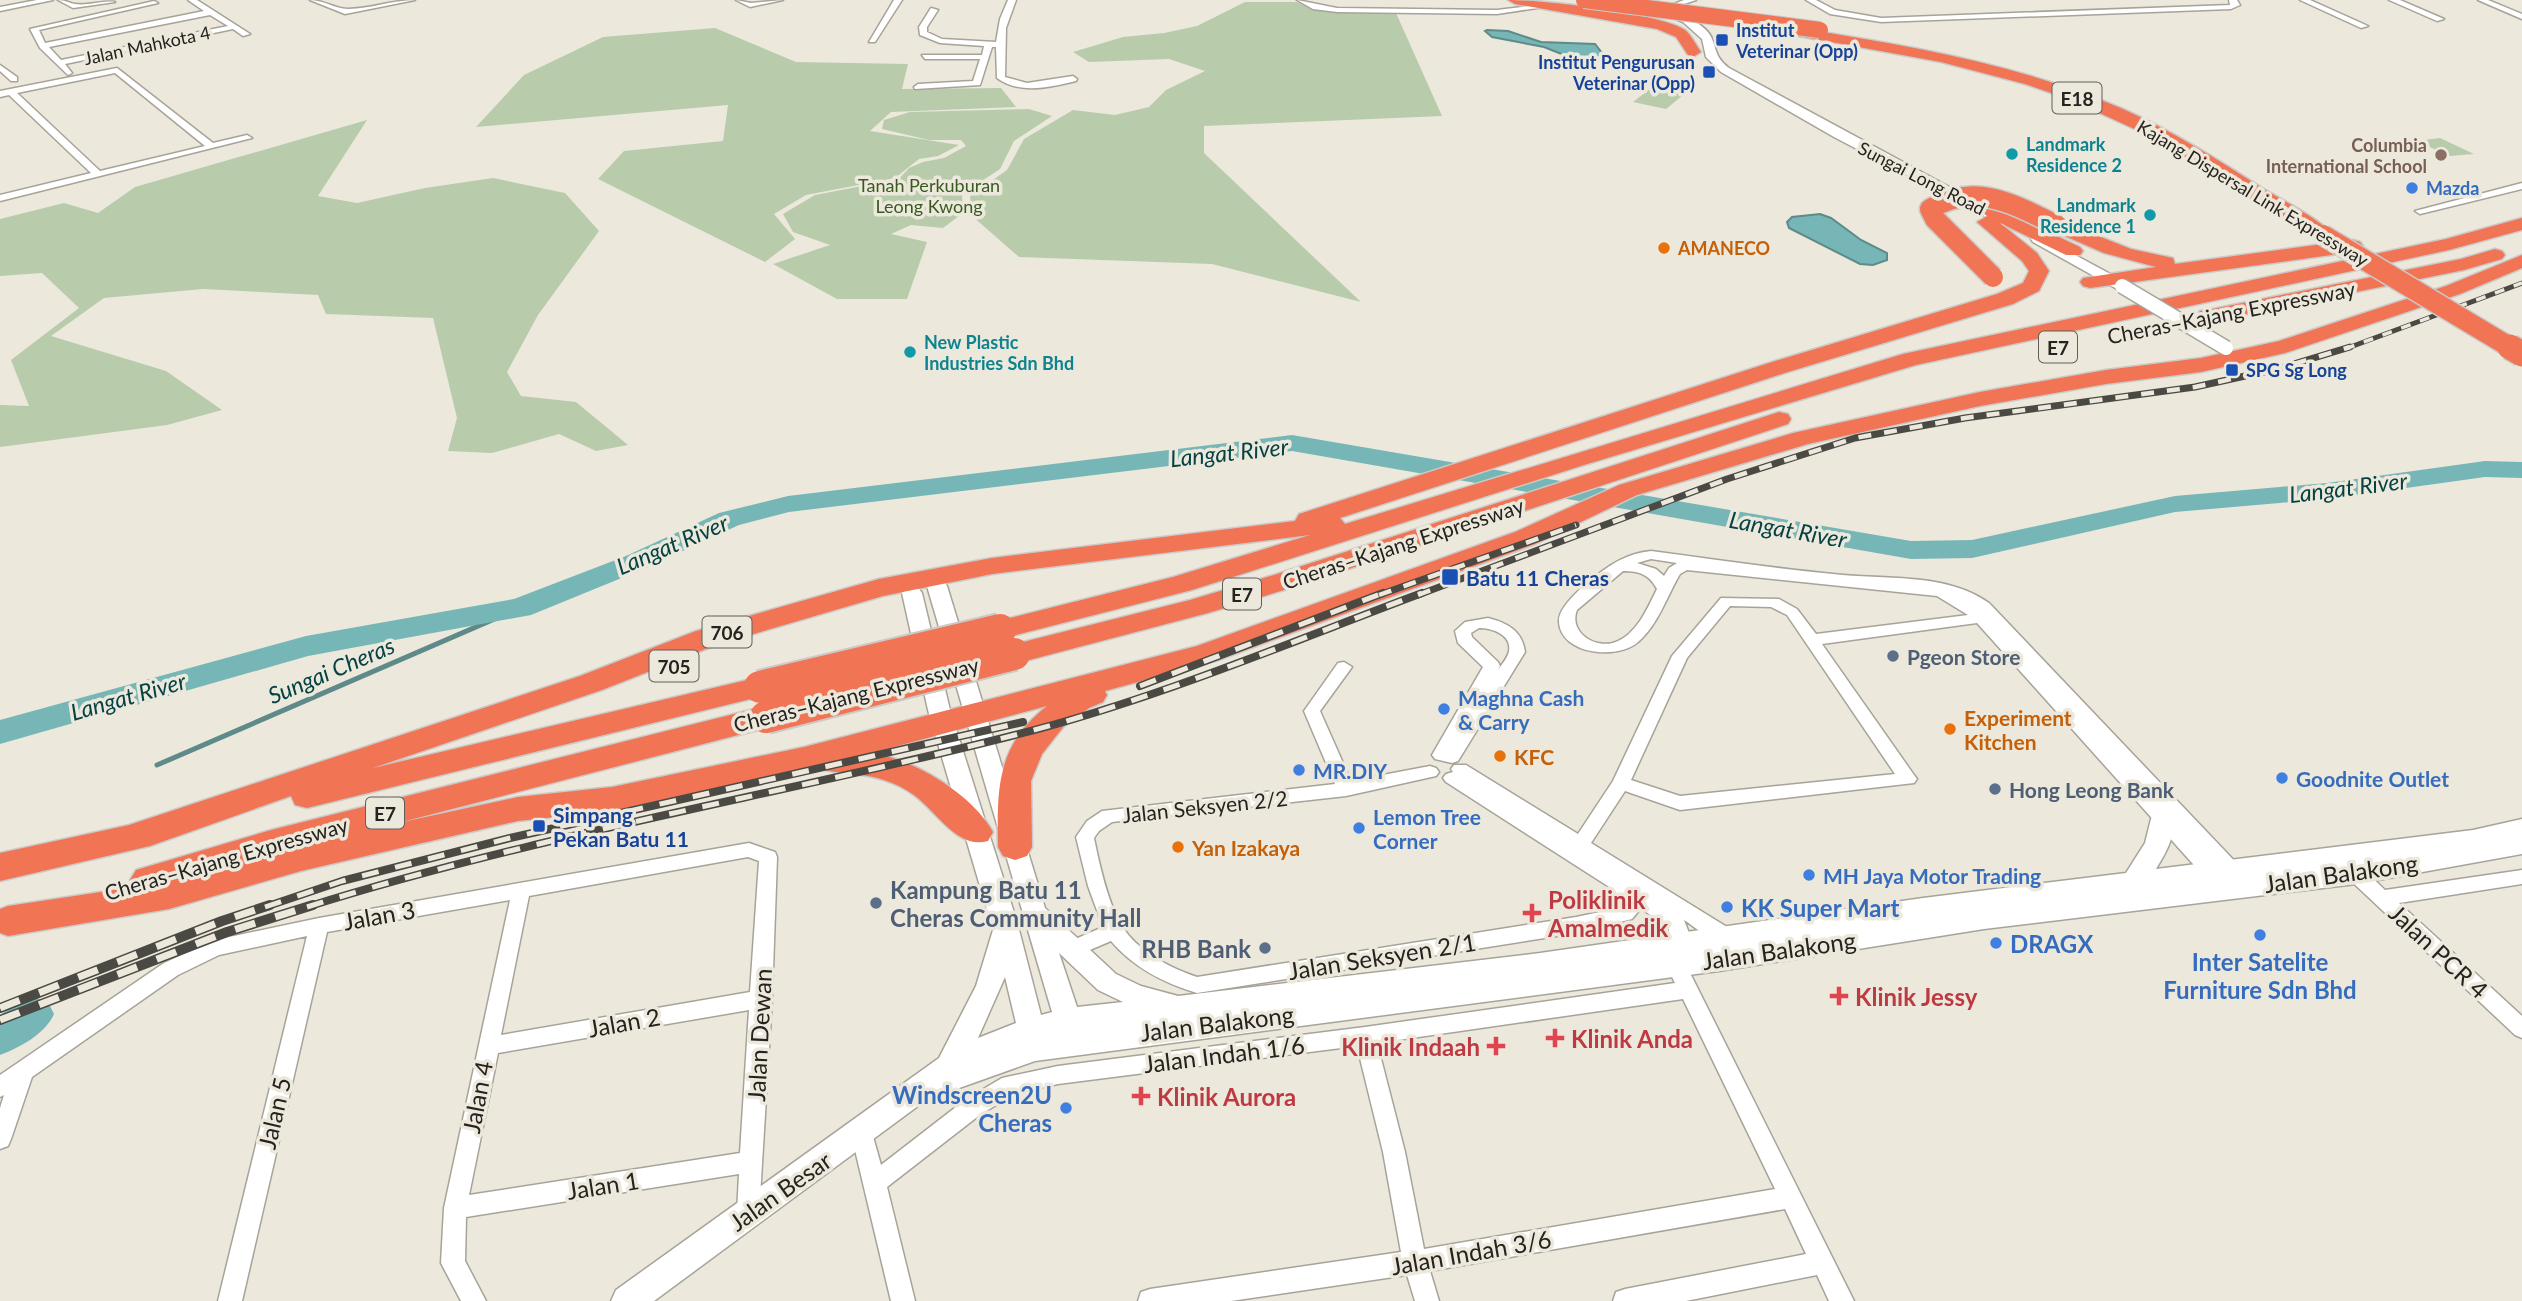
<svg xmlns="http://www.w3.org/2000/svg" width="2522" height="1301" viewBox="0 0 2522 1301" font-family="Lato,sans-serif">
<style>
.green{fill:#b8ccac}
.water{fill:#76b6b6;stroke:#5e8a89;stroke-width:2}
.lines{fill:none;stroke-linecap:round;stroke-linejoin:round}
.stream{stroke:#5e8a89;stroke-width:5}
.river{fill:#76b6b6;fill-rule:evenodd}
.minor-casing{stroke:#a7a399;stroke-width:3}
.tertiary-casing{stroke:#a7a399;stroke-width:3}
.motorway-casing{stroke:#cbcac9;stroke-width:3}
.minor{fill:#fff;fill-rule:evenodd}
.tertiary{fill:#fff;fill-rule:evenodd}
.motorway{fill:#f17455;fill-rule:evenodd}
.rail-far3-casing{stroke:#4b4944;stroke-width:5}
.rail-far2-casing{stroke:#4b4944;stroke-width:7}
.rail-far1-casing{stroke:#4b4944;stroke-width:8}
.rail-casing{stroke:#4b4944;stroke-width:10}
.rail-far3{stroke:#ece8dc;stroke-width:3.5;stroke-dasharray:10;stroke-linecap:butt}
.rail-far2{stroke:#ece8dc;stroke-width:4.5;stroke-dasharray:13;stroke-linecap:butt}
.rail-far1{stroke:#ece8dc;stroke-width:5;stroke-dasharray:17;stroke-linecap:butt}
.rail{stroke:#ece8dc;stroke-width:7;stroke-dasharray:21;stroke-linecap:butt}
.tertiary-bridge-casing{stroke:#a7a399;stroke-width:17;stroke-linecap:butt}
.motorway-bridge-far3-casing{stroke:#cbcac9;stroke-width:18;stroke-linecap:butt}
.motorway-bridge-far2-casing{stroke:#cbcac9;stroke-width:23;stroke-linecap:butt}
.motorway-bridge-far1-casing{stroke:#cbcac9;stroke-width:28;stroke-linecap:butt}
.motorway-bridge-casing{stroke:#cbcac9;stroke-width:36;stroke-linecap:butt}
.tertiary-bridge{stroke:#fff;stroke-width:14}
.motorway-bridge-far3{stroke:#f17455;stroke-width:16}
.motorway-bridge-far2{stroke:#f17455;stroke-width:20}
.motorway-bridge-far1{stroke:#f17455;stroke-width:25}
.motorway-bridge{stroke:#f17455;stroke-width:32}
.transit-dot{fill:#1a4fb4;stroke:#ece8dc;stroke-width:2.5}
.culture-dot{fill:#0f9aa8;stroke:#ece8dc;stroke-width:2.5}
.education-dot{fill:#8d6e63;stroke:#ece8dc;stroke-width:2.5}
.shop-dot{fill:#3f7fe0;stroke:#ece8dc;stroke-width:2.5}
.food-dot{fill:#e8710a;stroke:#ece8dc;stroke-width:2.5}
.service-dot{fill:#5c6f8a;stroke:#ece8dc;stroke-width:2.5}
.health-dot{fill:#e0444e;stroke:#ece8dc;stroke-width:2.5}
.labels{text-anchor:middle;dominant-baseline:central;stroke-width:7;stroke-linejoin:round;paint-order:stroke}
.far-transit-label{font-size:18px;font-weight:bold;fill:#164399;stroke:#ece8dc;text-anchor:start}
.far-street-label{font-size:18px;fill:#25231f;stroke:#ece8dc}
.far-culture-label{font-size:18px;font-weight:bold;fill:#0d838f;stroke:#ece8dc;text-anchor:start}
.far-education-label{font-size:18px;font-weight:bold;fill:#785e54;stroke:#ece8dc;text-anchor:end}
.far-park-label{font-size:18px;fill:#395b21;stroke:#ece8dc}
.far-shop-label{font-size:18px;font-weight:bold;fill:#366cbe;stroke:#ece8dc;text-anchor:start}
.far-food-label{font-size:18px;font-weight:bold;fill:#c56008;stroke:#ece8dc;text-anchor:start}
.shield{fill:#ece8dc;stroke:#615e58;stroke-width:2}
.shield-label{font-size:19px;font-weight:bold;fill:#25231f}
.street-label{font-size:21px;fill:#25231f;stroke:#ece8dc}
.transit-label{font-size:21px;font-weight:bold;fill:#164399;stroke:#ece8dc;text-anchor:start}
.service-label{font-size:21px;font-weight:bold;fill:#4e5e75;stroke:#ece8dc;text-anchor:start}
.shop-label{font-size:21px;font-weight:bold;fill:#366cbe;stroke:#ece8dc;text-anchor:start}
.food-label{font-size:21px;font-weight:bold;fill:#c56008;stroke:#ece8dc;text-anchor:start}
.water-label{font-size:23px;font-style:italic;fill:#044243;stroke:#ece8dc}
.near-street-label{font-size:24px;fill:#25231f;stroke:#ece8dc}
.near-service-label{font-size:24px;font-weight:bold;fill:#4e5e75;stroke:#ece8dc;text-anchor:start}
.near-health-label{font-size:24px;font-weight:bold;fill:#be3a42;stroke:#ece8dc;text-anchor:start}
.near-shop-label{font-size:24px;font-weight:bold;fill:#366cbe;stroke:#ece8dc;text-anchor:start}
</style>
<rect width="100%" height="100%" fill="#ece8dc"/>
<path class="green" d="M1245,2h51l29,10 71,1 46,103 -238,10v27l157,149 -149,-38 -193,-7 -47,-41 -2,-20 37,-26 17,-31 49,-29 42,5 34,-8 17,-17 39,-19 -36,-12 -80,3 -16,-10 50,-15 41,-4 33,-7z
M715,28l81,34 112,2 -6,25 99,-1 15,19 -125,5 -21,19 89,14 -21,11 -19,3 -24,19 -89,17 -32,19 21,25 -30,23 -167,-83 26,-28 99,-10 5,-36 -252,22 48,-52 79,-38z
M1655,85l32,7 -21,17 -33,-7z
M1029,109l23,7 -38,25 -14,28 -38,25 1,19 -20,15 -32,-3 -20,9 36,8 -20,57h-70l-64,-35 57,-19 -37,-13 -10,-18 32,-19 84,-16 10,-11 14,-6 21,-4 22,-12 -5,-6h-32l-47,-11 2,-9 26,-8z
M367,120l-49,76 39,7 68,-15 68,-10 72,15 34,38 -61,84 -31,57 14,24 55,6 52,43 -32,6 -37,-17 -67,19 -44,-2 9,-33 -24,-100 -107,-4 -8,-19 -115,-6 -99,9 -53,38 115,35 56,39 -55,15 -167,22v-42l29,1 -18,-46 68,-52 -37,-35 -42,3v-57l64,-16 34,10 37,-26z
M2440,138l34,16 -24,2 -34,-15z"/>
<path class="water" d="M1487,30l21,1 33,11 54,2 11,14 -17,7 -45,-18 -52,-10 -7,-6z
M1820,214l11,4 30,22 26,13v7l-14,5 -13,-1 -71,-36 -2,-6 5,-5z"/>
<g class="lines">
<path class="stream" d="M157,765l363,-157"/>
<path class="river" d="M1292,435l619,106 61,-1 203,-44 152,-13 158,-22 37,1v16l-37,-1 -158,22 -152,13 -203,46 -61,1 -619,-108 -503,61 -50,13 -93,43 -115,47 -223,41 -308,88v-24l306,-84 208,-37 112,-43 93,-43 69,-17z
M34,997l14,5 6,12c-9,20 -33,33 -54,41v-40l20,-13z"/>
<defs>
<path id="minor" d="M37,0h16l-53,11v-4z
M58,0c7,0 11,3 17,4 13,2 28,-4 40,-2l-42,6z
M188,0h9l53,34 -7,2 -10,-7 -168,35 7,9 -4,2 -28,-27 -10,-19 124,-28 4,2 -119,27 6,13 159,-32zM210,15l18,11 -167,34 -12,-13z
M310,0c14,0 25,9 38,9 22,0 44,-9 67,-9l-70,14z
M736,0l15,3 32,-3 -33,7z
M894,0h8l-27,42h-6z
M1008,0h8l-10,28 -1,49 22,6 46,-7 4,3 -1,2c-25,6 -56,14 -79,-3l-1,-31h-4l-12,38 -65,4 -1,-2 4,-3 55,-3 7,-22h-55l-3,-4h60l2,-9 -44,-3 -20,-8 -1,-8 12,-19 7,2 -11,17v5l15,7 54,3 4,-23z
M1297,0l40,8 160,2 49,-6 4,2 -53,8 -160,-2 -24,-3z
M1684,0h12l-18,6 -4,-2z
M1806,0h10l19,10 46,8 349,-13 -1,-5h8l3,5 -9,4 -350,13 -51,-8z
M2300,0h10l58,26 -7,2z
M2389,0h11l44,19 -7,2z
M2478,0h10l34,14v5z
M0,65l17,12v4h-6l-11,-10z
M117,68l96,75 34,-8 5,3 -252,63v-6l91,-22 -82,-78 -9,2v-6zM115,73l90,73 -105,25 -83,-78z
M2522,183v6l-102,25 -5,-3z
M1651,551c60,8 121,17 182,23 51,6 112,-2 156,29l256,269 2,5 -2,5c-10,3 -14,0 -20,-7l1,3 -2,5 -7,2 -7,-2 -233,-260 -155,21 92,131 3,4 -3,4 -234,27 -55,-19 -34,52 144,89 3,6 -3,6c-16,5 -37,-15 -51,-24l5,13 -4,14 -15,7 -7,-2 -3,-6 9,-10v-7l-28,-21 -9,11 -56,14 -379,60c-33,-10 -63,-25 -86,-52l-40,17 -7,-2 -3,-6 3,-6 39,-17 -15,-41 -12,-49 11,-16 15,-10 233,-27 -31,-73 34,-48 6,-1 8,5 -32,44 31,70 79,-15 6,2 3,4 -3,4 -90,20 -234,26 -13,9 -5,7c5,25 14,66 28,88 15,25 48,42 75,51l379,-60 43,-9 4,-7 -9,-11 -168,-108 -3,-4 3,-4 7,-2 -2,-3 3,-4h12l112,69 35,-53 59,-125 49,-58 58,1 18,10 19,25 152,-19 -31,-19 -250,-26 -7,4c-13,22 -22,51 -42,68 -20,18 -77,13 -79,-20 -2,-19 45,-54 61,-62 10,-5 20,-8 31,-9zM1651,559l26,4 -8,5 -5,8 -8,-7 -19,-6zM1623,571c16,0 26,3 34,18 -9,18 -19,43 -39,52 -21,10 -50,-8 -41,-31zM1730,606l41,1 16,8 108,159 -215,22 -49,-16 56,-122z
M1488,618c19,5 34,12 37,34l-67,109 -6,2 -17,-4 -3,-4 51,-88 -25,-24 -3,-12 10,-9zM1479,628c12,0 33,6 30,23 -1,7 -9,15 -12,21l3,-6 -2,-4 -26,-25 -1,-4z
M749,843l26,9 2,5 -5,142 -13,214 -3,8 -8,3 -8,-3 -3,-8 2,-39 -273,43 -1,44 21,40h-25l-20,-38 3,-55 66,-308 -183,32 -85,369h-24l89,-365 -88,19 -41,20 -146,102 -21,62 -3,7 -8,3v-41l4,-13 -4,2v-22l164,-112 51,-23 104,-22zM748,857l11,4 -9,131 -249,43 28,-139zM749,1010l-9,143 -271,42 29,-142z
M2356,867l7,2 22,21 137,-20v14l-123,19 123,113v22l-7,-3 -166,-156 -2,-5 2,-5z
M1676,957l7,2 171,342h-25l-12,-26 -131,26h-73l3,-9 9,-3 181,-35 -21,-45 -355,62 9,30h-24l-8,-26 -176,26h-93l3,-9 9,-3 251,-37 -18,-100 -26,-106 -299,38 -43,10 -34,20 -94,73 28,114h-24l-40,-168 3,-7 8,-3 8,3 11,39 84,-65 37,-22 56,-12 307,-39 310,-44 -9,-18 3,-6zM1683,999l92,190 -351,60 -19,-97 -28,-109z"/>
<path id="tertiary" d="M1659,8c14,-1 49,17 53,31 5,13 4,19 17,29l285,154 -7,4 -5,-1 -168,-88 -113,-65 -15,-15 -4,-18 -19,-17 -24,-10z
M2038,235l89,48 2,3 -7,4 -5,-1 -84,-47 -2,-3z
M937,580l7,2 3,4 98,322 71,66 25,12 37,10 362,-43 383,-55 203,-25 19,-30 8,-32 8,-3 8,3c11,19 -3,42 -13,58l317,-39 49,-11v35l-166,30 -372,45 -265,42 -684,90 -87,31 -7,-3 -287,212h-43l5,-11 323,-232 37,-72 17,-56 -65,-220 -26,-117 3,-4h14l3,4 28,117 67,212 24,93 11,-3 -125,-426 3,-4zM1059,953l39,37 25,12 -46,5zM1005,977l11,46 -38,15z"/>
<path id="motorway" d="M1508,0c33,0 152,13 177,30 6,5 11,15 16,22l-8,5 -5,-2 -12,-18 -19,-8 -142,-25z
M1803,29c109,17 218,36 320,80 49,22 94,50 139,79 17,10 61,33 71,47l-3,4h-14l-162,-101 -85,-39 -44,-15 -84,-22 -143,-26 -2,-3 2,-3z
M1989,204l91,43 3,4 -3,4h-14l-66,-32 37,30 12,18 -10,20 -26,13 -225,68 -448,146 5,6 558,-170 543,-115 76,-21v12l-73,20 -533,115 -332,100 -392,125 -192,49 -10,-2 -5,-7 5,-7 183,-46 137,-42 -318,39 -109,22 -167,49 -114,45 -229,78 387,-91 11,3 4,7 -4,7 -464,114 -12,-3 -4,-9 -141,50 -150,35v-28l129,-28 451,-149 116,-45 183,-52 113,-21 303,-37 4,-7 473,-152 225,-68 26,-11 6,-12 -7,-10 -45,-39 10,-6 -8,-6z
M2058,220l73,29 42,9 2,6 178,-24 7,2 3,4 -3,4 -7,2 -263,36 -7,-2 -3,-4 3,-4 73,-11 -52,-14 -53,-23 -3,-4z
M2495,249l7,2 3,4 -3,4 -38,11 -256,52 -8,-1 -3,-5 3,-5 8,-1 253,-51z
M2522,255v13l-62,26 -175,59 -84,19 -95,12 -126,22 -172,38 -171,51 -102,49 -317,116 -113,31 2,4 -4,7 -14,6 -25,18 -22,28 -11,27 1,66 -5,9 -12,4 -12,-4 -5,-9c-1,-58 -2,-101 49,-141l-176,47c43,6 101,41 122,79l-5,9c-30,9 -51,-29 -74,-46 -18,-13 -38,-19 -61,-21 -13,-2 -25,-2 -37,-7l-204,44 -94,10 -217,50 -132,38 -161,27 -8,-3v-24l8,-3 126,-19 -4,-7 6,-10 135,-40 495,-124 11,3 5,8 -5,8 -379,98 120,-26 94,-10 192,-40 393,-101 318,-114 104,-47 174,-52 187,-41 126,-22 95,-12 78,-17 167,-55z
M1779,412l9,2 3,5 -3,5 -494,163 -86,26 -194,51 -11,-3 -4,-7 4,-7 187,-47 84,-25z"/>
</defs>
<use href="#minor" class="minor-casing"/>
<use href="#tertiary" class="tertiary-casing"/>
<use href="#motorway" class="motorway-casing"/>
<use href="#minor" class="minor"/>
<use href="#tertiary" class="tertiary"/>
<use href="#motorway" class="motorway"/>
<defs>
<path id="rail-far3" d="M2345,349l177,-66"/>
<path id="rail-far2" d="M1379,595l197,-70
M1418,595l309,-116 128,-41 110,-20 230,-31 82,-18 73,-22"/>
<path id="rail-far1" d="M1140,686l243,-93
M265,907l77,-26 168,-43 513,-116
M307,907c232,-73 473,-112 708,-172 139,-35 273,-92 407,-142"/>
<path id="rail" d="M0,1008l222,-87 48,-16
M0,1020l227,-88 86,-27"/>
</defs>
<use href="#rail-far3" class="rail-far3-casing"/>
<use href="#rail-far2" class="rail-far2-casing"/>
<use href="#rail-far1" class="rail-far1-casing"/>
<use href="#rail" class="rail-casing"/>
<use href="#rail-far3" class="rail-far3"/>
<use href="#rail-far2" class="rail-far2"/>
<use href="#rail-far1" class="rail-far1"/>
<use href="#rail" class="rail"/>
<defs>
<path id="tertiary-bridge" d="M2122,286l104,62"/>
<path id="motorway-bridge-far3" d="M1584,0l236,30"/>
<path id="motorway-bridge-far2" d="M2323,235l190,114
M1993,277l-58,-58 -5,-10c46,-28 85,-4 128,17"/>
<path id="motorway-bridge-far1" d="M2510,347l12,7"/>
<path id="motorway-bridge" d="M760,687l240,-57
M766,717l248,-63"/>
</defs>
<use href="#tertiary-bridge" class="tertiary-bridge-casing"/>
<use href="#motorway-bridge-far3" class="motorway-bridge-far3-casing"/>
<use href="#motorway-bridge-far2" class="motorway-bridge-far2-casing"/>
<use href="#motorway-bridge-far1" class="motorway-bridge-far1-casing"/>
<use href="#motorway-bridge" class="motorway-bridge-casing"/>
<use href="#tertiary-bridge" class="tertiary-bridge"/>
<use href="#motorway-bridge-far3" class="motorway-bridge-far3"/>
<use href="#motorway-bridge-far2" class="motorway-bridge-far2"/>
<use href="#motorway-bridge-far1" class="motorway-bridge-far1"/>
<use href="#motorway-bridge" class="motorway-bridge"/>
</g>
<g class="transit-dot">
<rect x="1715" y="33" width="14" height="14" rx="3.5"/>
<rect x="1702" y="65" width="14" height="14" rx="3.5"/>
<rect x="2225" y="363" width="14" height="14" rx="3.5"/>
<rect x="1441" y="568" width="18" height="18" rx="3.5"/>
<rect x="532" y="819" width="14" height="14" rx="3.5"/>
</g>
<g class="culture-dot">
<circle cx="2012" cy="154" r="7"/>
<circle cx="2150" cy="215" r="7"/>
<circle cx="910" cy="352" r="7"/>
</g>
<circle class="education-dot" cx="2441" cy="155" r="7"/>
<g class="shop-dot">
<circle cx="2412" cy="188" r="7"/>
<circle cx="1444" cy="709" r="7"/>
<circle cx="1299" cy="770" r="7"/>
<circle cx="2282" cy="778" r="7"/>
<circle cx="1359" cy="828" r="7"/>
<circle cx="1809" cy="875" r="7"/>
<circle cx="1727" cy="907" r="7"/>
<circle cx="2260" cy="935" r="7"/>
<circle cx="1996" cy="943" r="7"/>
<circle cx="1066" cy="1108" r="7"/>
</g>
<g class="food-dot">
<circle cx="1664" cy="248" r="7"/>
<circle cx="1950" cy="729" r="7"/>
<circle cx="1500" cy="756" r="7"/>
<circle cx="1178" cy="847" r="7"/>
</g>
<g class="service-dot">
<circle cx="1893" cy="656" r="7"/>
<circle cx="1995" cy="789" r="7"/>
<circle cx="876" cy="903" r="7"/>
<circle cx="1265" cy="948" r="7"/>
</g>
<g class="health-dot">
<path d="M1528.5 902.5h7v7h7v7h-7v7h-7v-7h-7v-7h7z"/>
<path d="M1835.5 985.5h7v7h7v7h-7v7h-7v-7h-7v-7h7z"/>
<path d="M1551.5 1027.5h7v7h7v7h-7v7h-7v-7h-7v-7h7z"/>
<path d="M1492.5 1035.5h7v7h7v7h-7v7h-7v-7h-7v-7h7z"/>
<path d="M1137.5 1085.5h7v7h7v7h-7v7h-7v-7h-7v-7h7z"/>
</g>
<g class="labels">
<g class="far-transit-label">
<text x="1736" y="30">Institut<tspan x="1736" dy="21">Veterinar (Opp)</tspan></text>
<text x="1695" y="62" text-anchor="end">Institut Pengurusan<tspan x="1695" dy="21">Veterinar (Opp)</tspan></text>
<text x="2246" y="370">SPG Sg Long</text>
</g>
<g class="far-street-label">
<text transform="translate(147 45) rotate(-12)">Jalan Mahkota 4</text>
<text transform="translate(1922 178) rotate(27)">Sungai Long Road</text>
<text transform="translate(2253 193) rotate(31)">Kajang Dispersal Link Expressway</text>
</g>
<g class="far-culture-label">
<text x="2026" y="144">Landmark<tspan x="2026" dy="21">Residence 2</tspan></text>
<text x="2136" y="205" text-anchor="end">Landmark<tspan x="2136" dy="21">Residence 1</tspan></text>
<text x="924" y="342">New Plastic<tspan x="924" dy="21">Industries Sdn Bhd</tspan></text>
</g>
<g class="far-education-label">
<text x="2427" y="145">Columbia<tspan x="2427" dy="21">International School</tspan></text>
</g>
<g class="far-park-label">
<text x="929" y="185">Tanah Perkuburan<tspan x="929" dy="21">Leong Kwong</tspan></text>
</g>
<g class="far-shop-label">
<text x="2426" y="188">Mazda</text>
</g>
<g class="far-food-label">
<text x="1678" y="248">AMANECO</text>
</g>
<g class="shield">
<rect x="2052.5" y="82.5" width="49" height="31" rx="5"/>
<rect x="2039" y="331.5" width="38" height="31" rx="5"/>
<rect x="1223" y="578.5" width="38" height="31" rx="5"/>
<rect x="702.5" y="616.5" width="49" height="31" rx="5"/>
<rect x="649.5" y="650.5" width="49" height="31" rx="5"/>
<rect x="366" y="797.5" width="38" height="31" rx="5"/>
</g>
<g class="shield-label">
<text x="2077" y="98">E18</text>
<text x="2058" y="347">E7</text>
<text x="1242" y="594">E7</text>
<text x="727" y="632">706</text>
<text x="674" y="666">705</text>
<text x="385" y="813">E7</text>
</g>
<g class="street-label">
<text transform="translate(2231 312) rotate(-11)">Cheras–Kajang Expressway</text>
<text transform="translate(1403 543) rotate(-18)">Cheras–Kajang Expressway</text>
<text transform="translate(856 694) rotate(-14)">Cheras–Kajang Expressway</text>
<text transform="translate(1205 806) rotate(-6)">Jalan Seksyen 2/2</text>
<text transform="translate(226 858) rotate(-16)">Cheras–Kajang Expressway</text>
</g>
<g class="transit-label">
<text x="1466" y="577">Batu 11 Cheras</text>
<text x="553" y="814">Simpang<tspan x="553" dy="24">Pekan Batu 11</tspan></text>
</g>
<g class="service-label">
<text x="1907" y="656">Pgeon Store</text>
<text x="2009" y="789">Hong Leong Bank</text>
</g>
<g class="shop-label">
<text x="1458" y="697">Maghna Cash<tspan x="1458" dy="24">&amp; Carry</tspan></text>
<text x="1313" y="770">MR.DIY</text>
<text x="2296" y="778">Goodnite Outlet</text>
<text x="1373" y="816">Lemon Tree<tspan x="1373" dy="24">Corner</tspan></text>
<text x="1823" y="875">MH Jaya Motor Trading</text>
</g>
<g class="food-label">
<text x="1964" y="717">Experiment<tspan x="1964" dy="24">Kitchen</tspan></text>
<text x="1514" y="756">KFC</text>
<text x="1192" y="847">Yan Izakaya</text>
</g>
<g class="water-label">
<text transform="translate(1229 452) rotate(-6)">Langat River</text>
<text transform="translate(2348 487) rotate(-7)">Langat River</text>
<text transform="translate(1788 529) rotate(10)">Langat River</text>
<text transform="translate(672 544) rotate(-23)">Langat River</text>
<text transform="translate(331 670) rotate(-23)">Sungai Cheras</text>
<text transform="translate(128 696) rotate(-16)">Langat River</text>
</g>
<g class="near-street-label">
<text transform="translate(2341 873) rotate(-8)">Jalan Balakong</text>
<text transform="translate(379 915) rotate(-10)">Jalan 3</text>
<text transform="translate(1779 950) rotate(-8)">Jalan Balakong</text>
<text transform="translate(2439 951) rotate(43)">Jalan PCR 4</text>
<text transform="translate(1382 956) rotate(-9)">Jalan Seksyen 2/1</text>
<text transform="translate(624 1022) rotate(-10)">Jalan 2</text>
<text transform="translate(1217 1023) rotate(-7)">Jalan Balakong</text>
<text transform="translate(759 1035) rotate(-87)">Jalan Dewan</text>
<text transform="translate(1224 1054) rotate(-7)">Jalan Indah 1/6</text>
<text transform="translate(477 1097) rotate(-79)">Jalan 4</text>
<text transform="translate(274 1113) rotate(-77)">Jalan 5</text>
<text transform="translate(603 1185) rotate(-9)">Jalan 1</text>
<text transform="translate(780 1191) rotate(-35)">Jalan Besar</text>
<text transform="translate(1471 1252) rotate(-10)">Jalan Indah 3/6</text>
</g>
<g class="near-service-label">
<text x="890" y="889">Kampung Batu 11<tspan x="890" dy="28">Cheras Community Hall</tspan></text>
<text x="1251" y="948" text-anchor="end">RHB Bank</text>
</g>
<g class="near-health-label">
<text x="1548" y="899">Poliklinik<tspan x="1548" dy="28">Amalmedik</tspan></text>
<text x="1855" y="996">Klinik Jessy</text>
<text x="1571" y="1038">Klinik Anda</text>
<text x="1480" y="1046" text-anchor="end">Klinik Indaah</text>
<text x="1157" y="1096">Klinik Aurora</text>
</g>
<g class="near-shop-label">
<text x="1741" y="907">KK Super Mart</text>
<text x="2010" y="943">DRAGX</text>
<text x="2260" y="961" text-anchor="middle">Inter Satelite<tspan x="2260" dy="28">Furniture Sdn Bhd</tspan></text>
<text x="1052" y="1094" text-anchor="end">Windscreen2U<tspan x="1052" dy="28">Cheras</tspan></text>
</g>
</g>
</svg>
